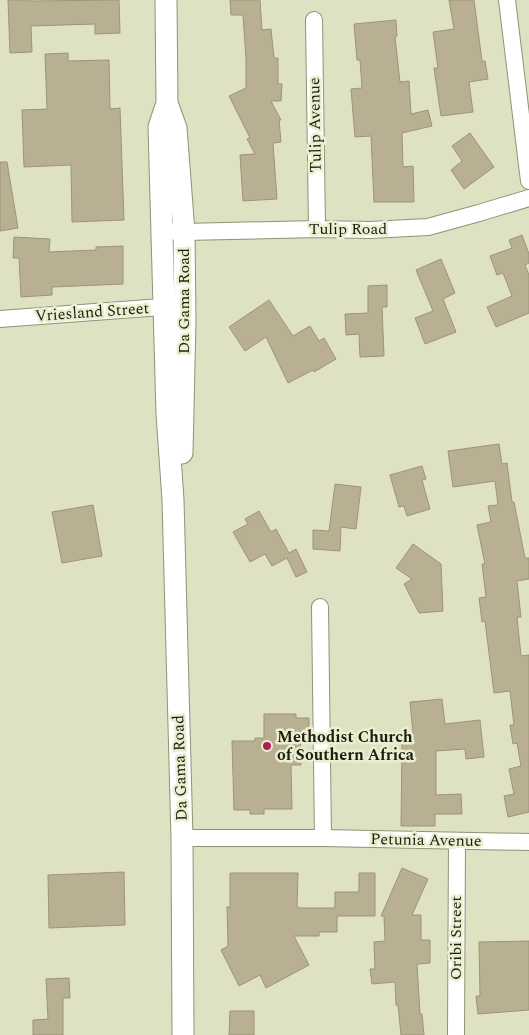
<svg xmlns="http://www.w3.org/2000/svg" width="529" height="1035" viewBox="0 0 529 1035" font-family="Spectral,serif">
<style>
.building{fill:#b9b093;stroke:#9d9477}
.lines{fill:none;stroke-linecap:round;stroke-linejoin:round}
.minor-casing{stroke:#8f9377;stroke-width:18}
.tertiary-casing{stroke:#8f9377;stroke-width:23}
.minor{stroke:#fff;stroke-width:16}
.tertiary{stroke:#fff;stroke-width:21}
.poi-dot{fill:#ad1e56;stroke:#ebefd0;stroke-width:2}
.labels{text-anchor:middle;dominant-baseline:central;stroke-width:5;stroke-linejoin:round;paint-order:stroke}
.street-label{font-size:16px;fill:#1c1e12;stroke:#ebefd0}
.poi-label{font-size:16px;font-weight:bold;fill:#1c1e12;stroke:#ebefd0;text-anchor:start}
</style>
<rect width="100%" height="100%" fill="#dee2c3"/>
<path class="building" d="M8,0h22v1l89,-1 1,33 -25,1v-10l-64,2 1,26 -22,1z
M230,0h30l2,30 9,-1 3,29h4v26h4l-1,17h-10l10,19h-2l2,22 -8,1 4,56 -34,2 -3,-46 15,-1 -8,-15 3,-1 -21,-42 17,-8v-29l-3,-44h-12z
M449,0h25l8,61h3l3,18 -19,3 4,30 -32,4 -7,-48h4l-5,-36 21,-3z
M396,20l1,16 -2,1 5,45 9,-1 2,33 17,-4 4,16 -30,7 1,34 10,-1 1,36h-40l-3,-66 -16,1 -4,-48 11,-1 -2,-28h-3l-3,-36z
M68,53v8l41,-1 1,49 10,-1 4,112 -52,2 -1,-57 -47,2 -2,-57 25,-1 -2,-55z
M470,133l24,34 -30,22 -13,-19 11,-9 -10,-15z
M0,162h7l11,66 -18,3z
M522,235l7,19v9l-4,2 4,10v38l-33,14 -9,-20 25,-11 -9,-23 -6,2 -7,-19 22,-8 -3,-8z
M14,237l36,2 -1,13 47,-2v-3l27,-1v38l-71,3v8l-31,2 -2,-39h-6z
M441,259l14,34 -12,6 13,33 -31,12 -10,-26 18,-7 -17,-41z
M387,285v22h-5l2,49 -24,1 -1,-23 -13,1 -1,-21 23,-1v-27z
M269,300l24,36 17,-10 9,15 5,-3 12,21 -22,13 -1,-2 -25,13 -22,-46 -21,14 -16,-24z
M499,444l3,20 5,-1 5,39h2l11,56h4v21l-12,2 4,36h-4l4,39 8,-1v157l-21,5 -4,-21 10,-2 -5,-25 12,-3 -4,-23 -4,1 -3,-19h4l-4,-34 -16,2 -9,-72 -3,1 -3,-24 7,-1 -4,-33h3l-8,-39 14,-3 -3,-16 10,-1 -3,-24 -42,6 -5,-36z
M422,466l4,13 -4,1 8,29 -23,7 -3,-10 -5,1 -9,-32z
M335,484l26,3 -5,42 -15,-2 -1,24 -27,-2v-19l16,1z
M93,505l9,51 -40,7 -10,-51z
M259,511l12,21 5,-3 13,24 7,-4 11,23 -11,5 -9,-19 -15,8 -7,-12 -15,8 -17,-30 15,-8 -3,-5z
M413,544l28,20 2,47 -24,2 -15,-29 8,-5 -16,-11z
M442,699l3,25 35,-4 4,37 -18,2 -1,-10 -29,2v44l25,-1 1,20h-27v12h-34l1,-83h12l-4,-41z
M264,714h32v4h13v14h-9l1,33h-10l1,44h-28v5h-14v-4h-16l-2,-69h23v-3h9z
M402,868l26,11 -16,36h9v25h9v23l-13,1 3,50h2l2,21h-23l-3,-30h-2l-1,-23 -23,2 -2,-15h5l-1,-27 11,-1 -1,-25h-3z
M124,872l1,53 -76,3 -1,-53z
M230,873h68l-1,34 3,1h35v-16h24v-19h16v43h-38v16h-18v4h-25l15,29 -43,23 -6,-13 -21,11 -18,-36 7,-4 -1,-39h3z
M529,941v69l-51,4 -2,-18h4l-1,-54z
M69,978l1,20h-7v37h-30v-15l15,-1 -2,-40z
M230,1011h24v24h-25z"/>
<g class="lines">
<defs>
<path id="minor" d="M507,0l22,181
M314,20l3,209
M163,231l21,1 133,-3 53,1 58,-3 51,-14 50,-15
M0,319l175,-13
M320,607l3,231
M182,838h141l206,4
M456,1035l1,-194"/>
<path id="tertiary" d="M166,0l1,103 9,25 8,104 1,88 -3,133
M167,103l-8,24 8,287 6,86 9,338 1,197"/>
</defs>
<use href="#minor" class="minor-casing"/>
<use href="#tertiary" class="tertiary-casing"/>
<use href="#minor" class="minor"/>
<use href="#tertiary" class="tertiary"/>
</g>
<circle class="poi-dot" cx="267" cy="746" r="5"/>
<g class="labels">
<g class="street-label">
<text transform="translate(315 125) rotate(-91)">Tulip Avenue</text>
<text x="348" y="229">Tulip Road</text>
<text transform="translate(184 301) rotate(-90)">Da Gama Road</text>
<text transform="translate(92 312) rotate(-4)">Vriesland Street</text>
<text transform="translate(180 768) rotate(-92)">Da Gama Road</text>
<text transform="translate(426 840) rotate(1)">Petunia Avenue</text>
<text transform="translate(456 938) rotate(-90)">Oribi Street</text>
</g>
<g class="poi-label">
<text x="277" y="737">Methodist Church<tspan x="277" dy="18">of Southern Africa</tspan></text>
</g>
</g>
</svg>
